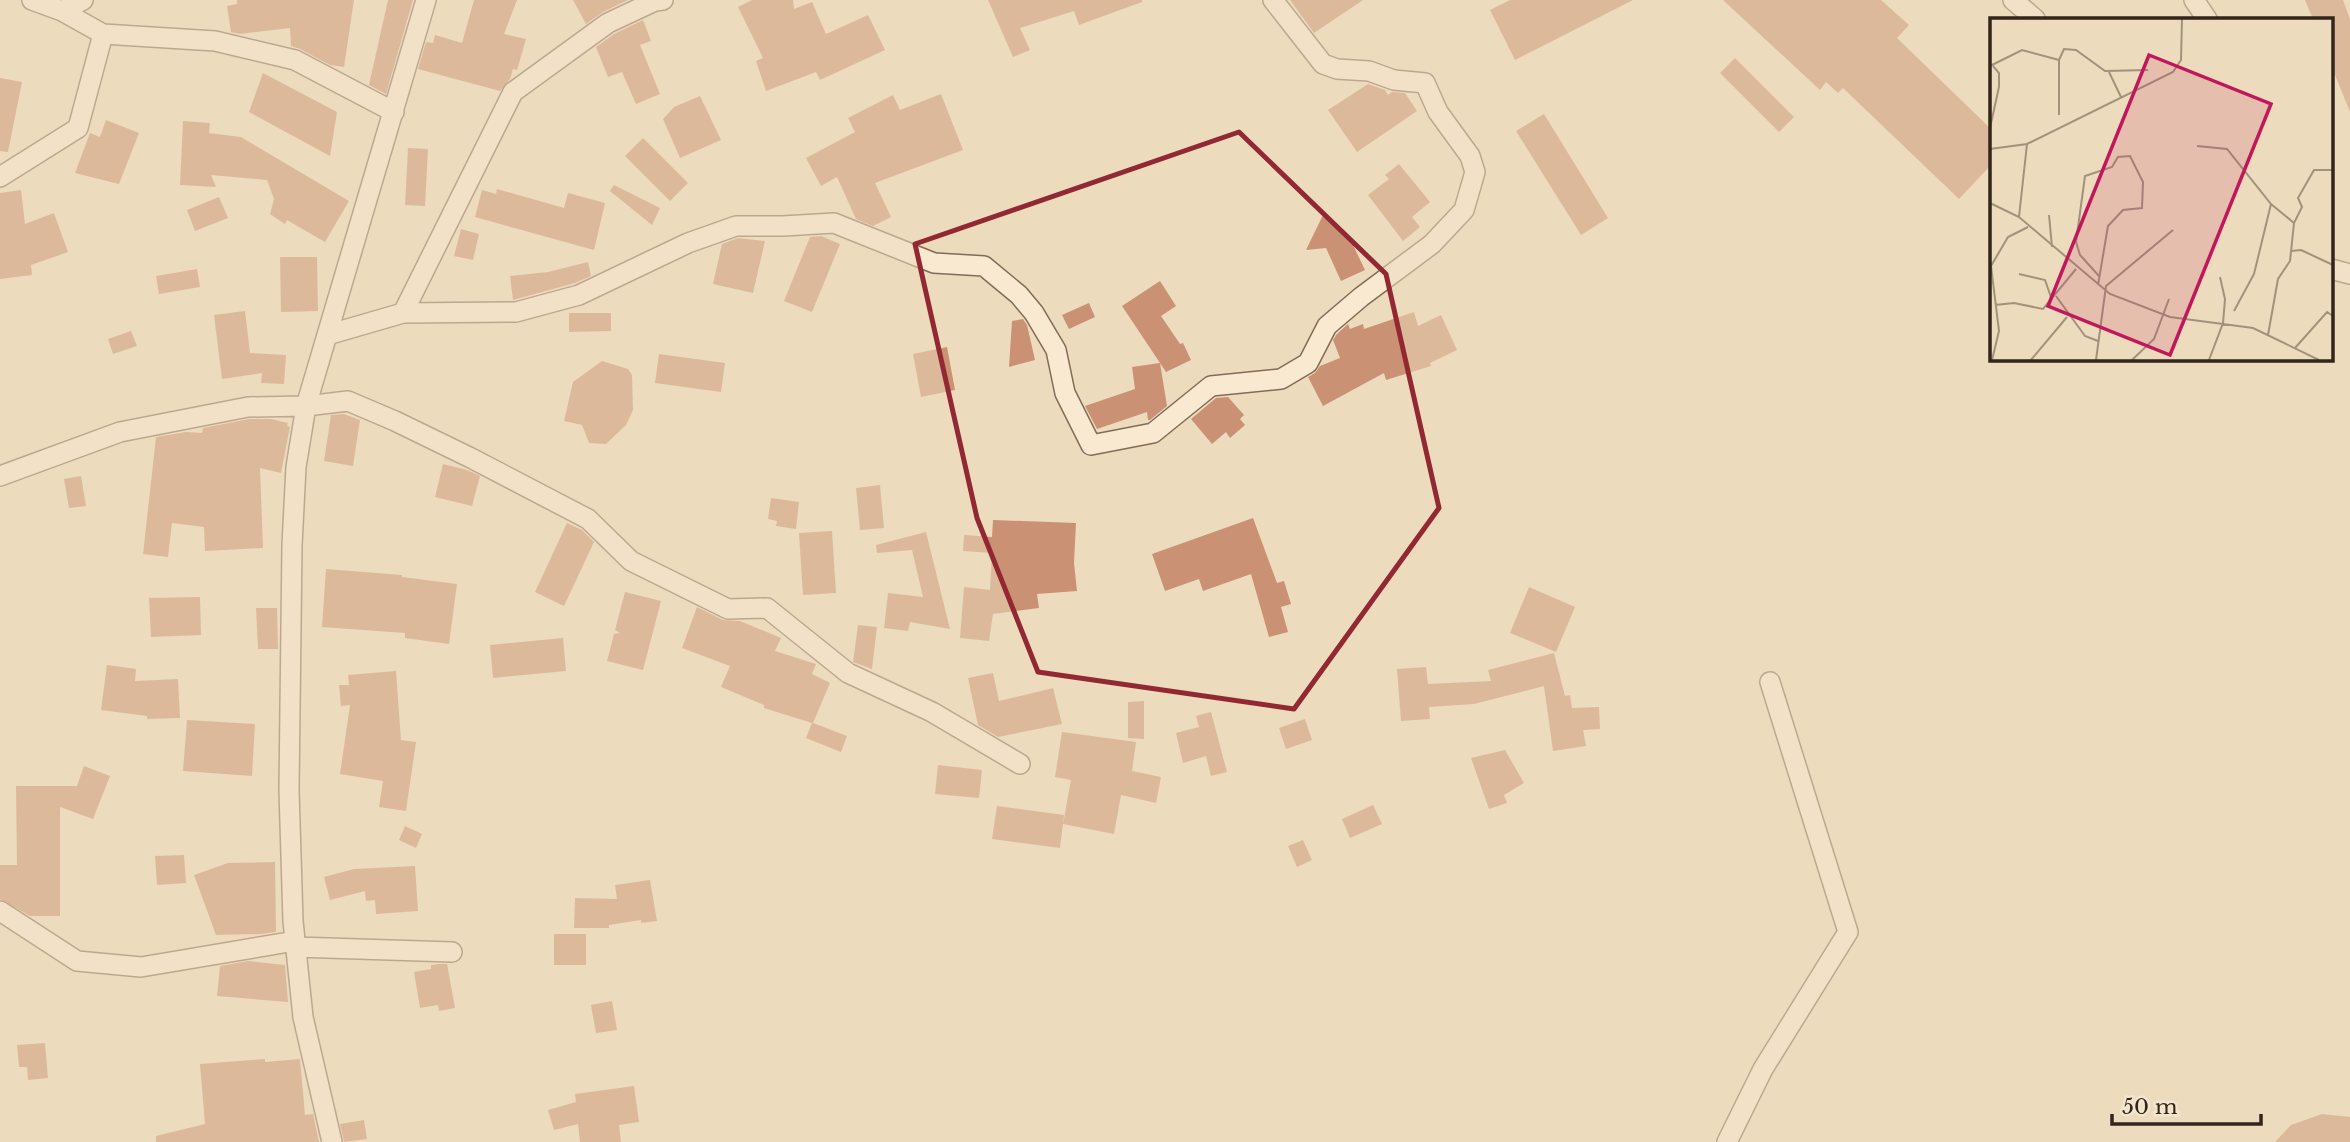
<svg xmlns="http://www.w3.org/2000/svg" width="2350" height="1142" viewBox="0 0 2350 1142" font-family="'Libre Baskerville',serif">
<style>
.building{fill:#ca9174}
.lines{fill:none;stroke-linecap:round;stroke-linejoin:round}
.minor-casing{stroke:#846b57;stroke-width:22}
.minor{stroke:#f8e9d0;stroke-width:19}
.marked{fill:none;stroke:#922831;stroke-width:5;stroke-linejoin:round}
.inset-road{fill:none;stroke:#a2927c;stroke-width:2}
.view{fill:#c2185b;fill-opacity:0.15;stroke:#c2185b;stroke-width:3.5}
.inset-edge{fill:none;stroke:#33251b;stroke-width:3.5}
</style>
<rect width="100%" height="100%" fill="#ecdbbd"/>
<path class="building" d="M237,0h117l-10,67 -14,-2 -30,-16 -9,-3 -1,-18 -50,6 -9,-2 -4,-26 10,-2z
M388,0h25l-27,94 -17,-9z
M474,0h43l-13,34 22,5 -9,31 -4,-1 -3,10 -10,12 -82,-22 8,-27 7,1 2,-8 27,8z
M573,0h55l-25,12 -17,12z
M752,0h41l1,9 18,-7 14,32 42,-19 17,35 -65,30 -4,-8 -50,19 -10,-30 7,-3 -25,-51z
M988,0h154v2l-63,23 -5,-14 -54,17 10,22 -17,7z
M1290,0h73l-49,33z
M1510,0h123l-118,60 -25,-50z
M1723,0h158l28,25 -12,13 94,91v36l-32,34 -116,-111 -5,5 -12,-11 -6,8z
M2305,0h38l7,19v93l-19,-47v-46h-18z
M643,20l8,21 -11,4 20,49 -24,10 -14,-32 -14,5 -12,-30 18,-13z
M1735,58l59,59 -15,15 -59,-59z
M263,73l74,39 -7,44 -81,-44z
M0,78l22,4 -14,70 -8,-1z
M1368,84l17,6 3,5 4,-3 13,1 12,18 -60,41 -29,-42z
M941,94l22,56 -88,33 16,34 -18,9 -17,-7 -19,-42 -16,9 -15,-28 49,-26 -7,-14 45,-23 7,15z
M700,96l21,44 -41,18 -17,-39 11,-12z
M1544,114l64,104 -27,17 -65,-104z
M106,120l33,13 -20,51 -44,-11 15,-40 10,4z
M183,121l27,2 -1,10 32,4 108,64 -24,41 -38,-22 -2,4 -15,-10 4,-15 -7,-19 -56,-5 5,12 -36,-2z
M643,138l45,45 -18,18 -45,-45z
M408,148l20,1 -3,57 -20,-1z
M1399,164l31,38 -18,15 8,10 -17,14 -35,-46 21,-16 -4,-4z
M614,185l46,23 -8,17 -42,-34z
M497,189l67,19 4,-15 37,10 -11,47 -119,-33 7,-27 14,4z
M21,190l4,34 29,-11 14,39 -37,13 1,10 -32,4v-86z
M219,197l9,21 -33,13 -8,-21z
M1324,213l28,30 13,27 -24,11 -15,-33 -20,2z
M461,229l18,5 -6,26 -19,-4z
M821,236l19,8 -28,68 -28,-11 26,-64z
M738,238l27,3 -12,52 -40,-9 9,-40z
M280,257h37l1,54 -37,1z
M588,262l3,14 -16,7 -62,17 -3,-24 38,-4z
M197,269l3,18 -41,7 -3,-18z
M1160,281l16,25 -15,10 19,28 3,-1 8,17 -25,12 -6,-9 7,43 -17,14h-2l-1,-8 -50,17 -12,-23 50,-17 -3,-22 28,-4 -38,-57z
M1089,303l6,14 -26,12 -7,-14z
M245,311l5,42 36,2 -2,29 -23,-1 1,-10 -40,6 -8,-64z
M1414,312l4,14 23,-11 16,35 -27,13 1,3 -45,14 -2,-7 -61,33 -15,-29 7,-4 5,-7 20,-8 -7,-18 4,-6 11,-10 2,5 13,-5 1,5z
M569,313h42v18l-42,1z
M1023,319l4,6 8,35 -26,7 3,-46z
M131,331l6,15 -24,8 -5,-15z
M947,347l8,43 -34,7 -8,-43z
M659,354l66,9 -4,29 -66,-9z
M602,361l26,8 4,6 1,35 -7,15 -20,19 -17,-1 -7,-18 -18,-4 9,-39z
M1228,397l16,18 -4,4 5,6 -15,13 -4,-6 -14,12 -21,-25 25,-21z
M344,414l16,6 -7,46 -29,-5 7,-46z
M249,419h22l17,4 -1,3 3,1 -9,46 -21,-5 3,80 -58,3 -1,-24 -32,-4 -4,34 -25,-3 13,-117 30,-5 16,1 1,-5z
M443,464l24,6 13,6 -8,30 -37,-9z
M81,476l5,30 -17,2 -5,-29z
M880,485l4,43 -24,2 -4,-42z
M771,498l28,4 -3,27 -20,-3 1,-5 -9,-2z
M1253,518l24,65 7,-2 7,23 -10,3 7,25 -19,5 -18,-63 -48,17 -4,-12 -34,12 -13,-37z
M993,520l83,3 -2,40 3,28 -40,3 2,14 -46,6 -4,27 -29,-3 4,-51 26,3 2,-37 -29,-2 1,-16 28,2z
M567,523l15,7 12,12 -30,64 -29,-14z
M832,531l4,62 -33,2 -4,-62z
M926,532l24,97 -40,-7 -2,9 -24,-3 4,-35 35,4 -11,-47 -35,3 -1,-8z
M326,569l76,6v2l55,7 -8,60 -44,-6v-5l-83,-6z
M1529,587l46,20 -19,45 -46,-19z
M625,592l36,9 -18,69 -36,-9 7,-27 6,-1 -5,-3z
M200,597l1,38 -50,2 -2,-39z
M697,607l26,13 17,1 41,17 -6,13 41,13 -4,10 18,9 -17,40 34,13 -6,16 -35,-14 6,-15 -48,-15v-3l-43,-18 9,-21 -48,-18z
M256,608h21l1,41h-20z
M858,625l19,2 -5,42 -19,-7z
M563,638l3,33 -73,7 -3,-33z
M1554,653l11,43 5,-1 2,13 27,-1 1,22 -17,1 3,16 -33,5 -9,-65 -70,18 -45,3 1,12 -29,2 -4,-52 29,-2 2,17 63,-3 -3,-11z
M107,665l29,4 -1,12 43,-2 2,39 -33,1v-3l-46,-6z
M396,671l5,69 15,2 -10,69 -27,-4 4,-26 -43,-7 10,-69 -9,1 -2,-21h10l-1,-10z
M993,673l6,28 54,-13 9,36 -64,13 -20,-12 -10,-47z
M1144,701v38l-16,-1v-36z
M1211,712l16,60 -16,4 -5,-20 -23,7 -7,-30 23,-6 -3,-11z
M1305,719l7,21 -26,9 -7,-21z
M187,720l68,4 -3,52 -69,-5z
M1062,732l74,10 -4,29 29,6 -5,26 -35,-8 -7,39 -51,-10 8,-44 -16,-3z
M1505,750l19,33 -20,12 3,8 -18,6 -18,-51z
M938,765l44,5 -3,28 -44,-4z
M84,766l26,10 -17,43 -33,-12v109h-30l-30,-17v-34h17l-1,-79h61z
M1373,805l9,19 -32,14 -8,-19z
M997,806l67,9 -4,33 -68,-9z
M405,826l17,8 -6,14 -17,-8z
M1303,840l9,20 -15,7 -9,-21z
M184,855l2,28 -29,2 -2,-29z
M275,862l1,70 -15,2 -45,1 -22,-60 34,-12z
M415,866l3,45 -42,3 -1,-14 -9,1 -1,-10 -35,9 -6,-23 30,-8z
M650,880l7,41 -16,2v-3l-32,5v3h-35l1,-30 42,1 -2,-14z
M554,934h32v31h-32z
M248,961l37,4 3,37 -71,-6 3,-30z
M439,964h8l8,44 -16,3 -1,-6 -18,3 -6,-36 17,-3v-4z
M612,1001l5,29 -21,3 -5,-28z
M45,1043l3,35 -20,2 -1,-13h-8l-2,-22z
M265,1059v3l35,-3 5,56 8,-1 6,28h-163v-6l49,-12 -5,-60z
M634,1086l5,36 -20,3 2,17h-41l-2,-18 -24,6 -6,-20 28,-8 -1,-8z
M2322,1114l28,3v25h-75l16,-17z
M364,1120l3,19 -23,3 -4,-18z"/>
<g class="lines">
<defs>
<path id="minor" d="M32,0l30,11 41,23 112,7 80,19 99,52
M2013,0l22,19
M2194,0l13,19
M62,11l21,-11
M0,177l78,-49 25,-94
M2331,269l19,5
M403,313l110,-221 95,-69 47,-22 8,-1
M327,335l76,-22 113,-1 63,-17 109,-52 48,-17h47l51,-3 100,40 50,3 35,29 15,18 22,37 9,43 26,52 62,-12 58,-47 70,-7 27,-16 19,-37 34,-29 71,-53 32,-34 11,-38 -5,-16 -32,-44 -13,-29 -31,-3 -25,-9 -32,-2 -14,-5 -50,-64
M0,476l120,-44 128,-25 58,-1 42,-5 47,20 76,37 117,61 43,42 97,48 39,-1 81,65 84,39 88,52
M0,911l77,50 64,6 154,-26 1,6 156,5
M332,1142l-29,-125 -10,-96 -4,-131 3,-245 4,-78 10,-61 120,-406
M1727,1142l36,-73 85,-137 -78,-250"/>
</defs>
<use href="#minor" class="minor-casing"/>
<use href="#minor" class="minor"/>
</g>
<path d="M0 0H2350V1142H0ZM1239,132l147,142 53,234 -145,201 -256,-37 -61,-154 -62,-274z" fill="#ecdbbd" fill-opacity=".55" fill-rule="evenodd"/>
<path class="marked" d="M1239,132l147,142 53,234 -145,201 -256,-37 -61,-154 -62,-274z"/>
<g transform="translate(1990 18)">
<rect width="343" height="343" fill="#ecdbbd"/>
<path class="inset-road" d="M0,48l32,-16 37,10M119,54l12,25M69,97v-55l5,-11 12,1 29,21 43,-1M0,110l9,-41v-14l-6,-7M207,128l30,3 44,55 23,19M0,131l37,-5 146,-72 8,-12 1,-41M0,185l29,14 91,77 60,23 83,11 66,32M59,197l3,32M29,199l8,-73M301,233l10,-1 32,15M29,256l26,6 7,20M108,267l10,-59 15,-16 19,-2 1,-26 -13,-26 -12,1 -6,10 -27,9 -9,66 4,13 19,21M66,278l29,40 13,5M5,287l19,-2 29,6 33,-40M244,293l20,-37 17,-70M278,317l10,-56 12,-18 4,-38 8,-16 -4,-9 16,-28h19M305,330l32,-36 6,4M2,342l7,-29 -8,-65 17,-29 20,-10M41,342l36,-43M106,342l10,-74 67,-56M142,342l22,-21 15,-40M219,342l14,-37 2,-24 -5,-22"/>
<path class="view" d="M159,37l122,49 -101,251 -122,-49z"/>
<rect width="343" height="343" class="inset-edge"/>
</g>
<path d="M2112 1114v10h149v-10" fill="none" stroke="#33251b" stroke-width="3.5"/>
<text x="2122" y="1114" font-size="21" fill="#33251b" stroke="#f4e6cd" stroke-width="5" paint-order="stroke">50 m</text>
</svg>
